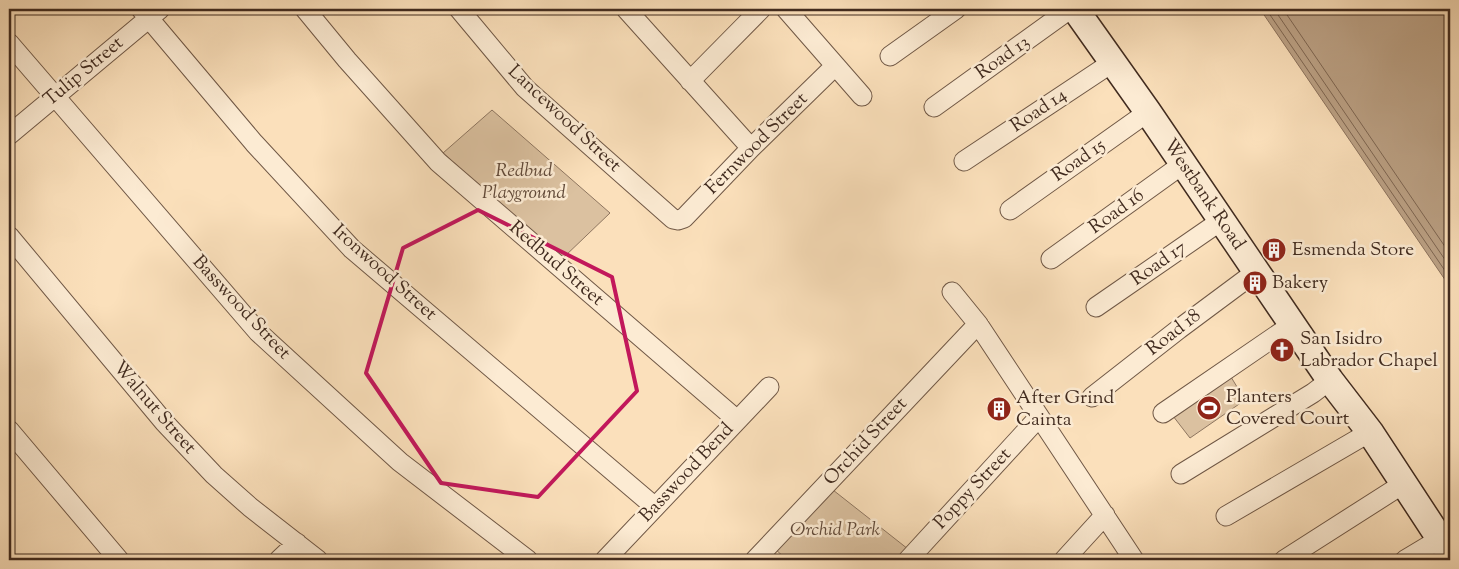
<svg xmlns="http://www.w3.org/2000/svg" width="1459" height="569" viewBox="0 0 1459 569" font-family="'Sorts Mill Goudy',serif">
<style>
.green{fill:#dbc1a0;stroke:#8e7660}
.water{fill:#bca286;stroke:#8b725d}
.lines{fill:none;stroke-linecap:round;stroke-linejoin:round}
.shore{stroke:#7e6652;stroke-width:1}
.street-casing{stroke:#705846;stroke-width:21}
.secondary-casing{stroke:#412b1f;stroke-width:29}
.street{stroke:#fcebd3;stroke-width:19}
.secondary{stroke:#fcebd3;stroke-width:26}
.marked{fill:none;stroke:#c2185b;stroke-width:4;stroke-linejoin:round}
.labels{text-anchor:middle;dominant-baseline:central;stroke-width:5;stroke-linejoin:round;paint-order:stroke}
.street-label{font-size:19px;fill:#412b1f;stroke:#fcebd3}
.park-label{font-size:19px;font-style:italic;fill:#604939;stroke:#fcebd3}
.poi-label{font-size:19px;fill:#412b1f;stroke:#fcebd3;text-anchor:start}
</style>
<rect width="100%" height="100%" fill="#fbe0bb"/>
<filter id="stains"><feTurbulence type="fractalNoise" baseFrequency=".004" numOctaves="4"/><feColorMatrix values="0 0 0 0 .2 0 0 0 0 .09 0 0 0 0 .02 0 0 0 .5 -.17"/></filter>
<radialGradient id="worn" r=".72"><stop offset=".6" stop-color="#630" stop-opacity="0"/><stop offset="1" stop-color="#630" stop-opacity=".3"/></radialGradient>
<path class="green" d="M492,110l118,103 -47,45 -59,-50 -61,-55z
M1231,377l14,23 -55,38 -17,-22z
M833,490l75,59 -10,11h-111l-14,-13z"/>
<path class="water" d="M1260,9h190v278z"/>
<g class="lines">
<path class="shore" d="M1266,9l184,269
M1274,9l176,258
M1283,9l167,245"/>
<defs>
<path id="street" d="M141,9l113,134 98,106 303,258
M305,9l42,51 91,102 299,258
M459,9l66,79 148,131 5,1 6,-2 67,-70 84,-82
M626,9l125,139
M786,9l76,87
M9,43l249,289 142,130 128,98
M890,56l66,-47
M690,81l71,-72
M934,107l136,-98
M9,135l151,-126
M964,161l149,-99
M1010,210l138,-98
M9,236l155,186 50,53 36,32 68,53
M1051,259l132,-95
M952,292l26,32 156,236
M1096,307l126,-87
M1092,397l87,-68 78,-58
M1163,413l130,-89
M9,430l110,130
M1181,474l132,-81 17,-13
M1226,516l144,-84
M279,560l18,-17
M605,560l164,-173
M755,560l223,-236
M908,560l131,-143
M1064,560l41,-45
M1284,560l119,-76
M1405,560l35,-21"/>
<g id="secondary">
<path id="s1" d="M1075,9l73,103 182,268 40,52 80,122"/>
</g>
</defs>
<use href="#street" class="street-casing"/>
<use href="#secondary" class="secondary-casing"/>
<use href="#street" class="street"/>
<use href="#secondary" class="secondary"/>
</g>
<path class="marked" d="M478,210l134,67 25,114 -99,106 -97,-14 -75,-110 37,-125z"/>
<defs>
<symbol id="building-disc" viewBox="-11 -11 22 22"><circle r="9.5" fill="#8f2418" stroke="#fcebd3"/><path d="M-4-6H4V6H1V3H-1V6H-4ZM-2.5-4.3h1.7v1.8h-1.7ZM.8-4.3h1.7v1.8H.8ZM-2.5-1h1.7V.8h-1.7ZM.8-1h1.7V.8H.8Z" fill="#fff"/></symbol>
<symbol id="church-disc" viewBox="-11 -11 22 22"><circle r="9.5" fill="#8f2418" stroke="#fcebd3"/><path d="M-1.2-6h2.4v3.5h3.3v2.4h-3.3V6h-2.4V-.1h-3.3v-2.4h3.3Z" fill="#fff"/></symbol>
<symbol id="stadium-disc" viewBox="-11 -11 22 22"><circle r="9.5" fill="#8f2418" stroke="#fcebd3"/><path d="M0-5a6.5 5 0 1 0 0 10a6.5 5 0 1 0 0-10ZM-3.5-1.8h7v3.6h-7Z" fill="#fff"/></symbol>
</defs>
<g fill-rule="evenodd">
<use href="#building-disc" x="1260" y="236" width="28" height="28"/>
<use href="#building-disc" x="1241" y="269" width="28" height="28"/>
<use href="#church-disc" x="1268" y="336" width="28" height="28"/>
<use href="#stadium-disc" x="1195" y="394" width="28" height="28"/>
<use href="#building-disc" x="985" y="395" width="28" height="28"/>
</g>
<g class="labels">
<g class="street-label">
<text transform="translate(1003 58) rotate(-35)">Road 13</text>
<text transform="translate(84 72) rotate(-40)">Tulip Street</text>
<text transform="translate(1039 111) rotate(-34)">Road 14</text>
<text transform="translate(564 119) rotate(43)">Lancewood Street</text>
<text transform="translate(757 144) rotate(-45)">Fernwood Street</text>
<text transform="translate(1079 161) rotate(-35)">Road 15</text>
<text stroke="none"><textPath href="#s1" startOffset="226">Westbank Road</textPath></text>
<text transform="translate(1117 212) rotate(-36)">Road 16</text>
<text transform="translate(556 264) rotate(41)">Redbud Street</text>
<text transform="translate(1159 264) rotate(-35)">Road 17</text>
<text transform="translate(384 273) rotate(42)">Ironwood Street</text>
<text transform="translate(241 308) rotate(47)">Basswood Street</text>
<text transform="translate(1174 333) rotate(-38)">Road 18</text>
<text transform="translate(154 408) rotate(49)">Walnut Street</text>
<text transform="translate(866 442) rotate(-47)">Orchid Street</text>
<text transform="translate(687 473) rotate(-47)">Basswood Bend</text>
<text transform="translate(973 489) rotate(-47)">Poppy Street</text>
</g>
<g class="park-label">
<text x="524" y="171">Redbud<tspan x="524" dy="22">Playground</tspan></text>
<text x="835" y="530">Orchid Park</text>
</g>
<g class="poi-label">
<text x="1292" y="250">Esmenda Store</text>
<text x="1272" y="283">Bakery</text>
<text x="1300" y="339">San Isidro<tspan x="1300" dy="22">Labrador Chapel</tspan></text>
<text x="1226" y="397">Planters<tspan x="1226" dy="22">Covered Court</tspan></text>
<text x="1016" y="398">After Grind<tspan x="1016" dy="22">Cainta</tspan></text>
</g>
</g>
<rect width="1459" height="569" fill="none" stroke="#fbe0bb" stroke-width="30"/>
<rect x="10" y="10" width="1439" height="549" fill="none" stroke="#412b1f" stroke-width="2.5"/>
<rect x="15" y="15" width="1429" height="539" fill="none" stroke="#412b1f"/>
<rect width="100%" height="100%" filter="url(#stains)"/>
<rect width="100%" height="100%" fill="url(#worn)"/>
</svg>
